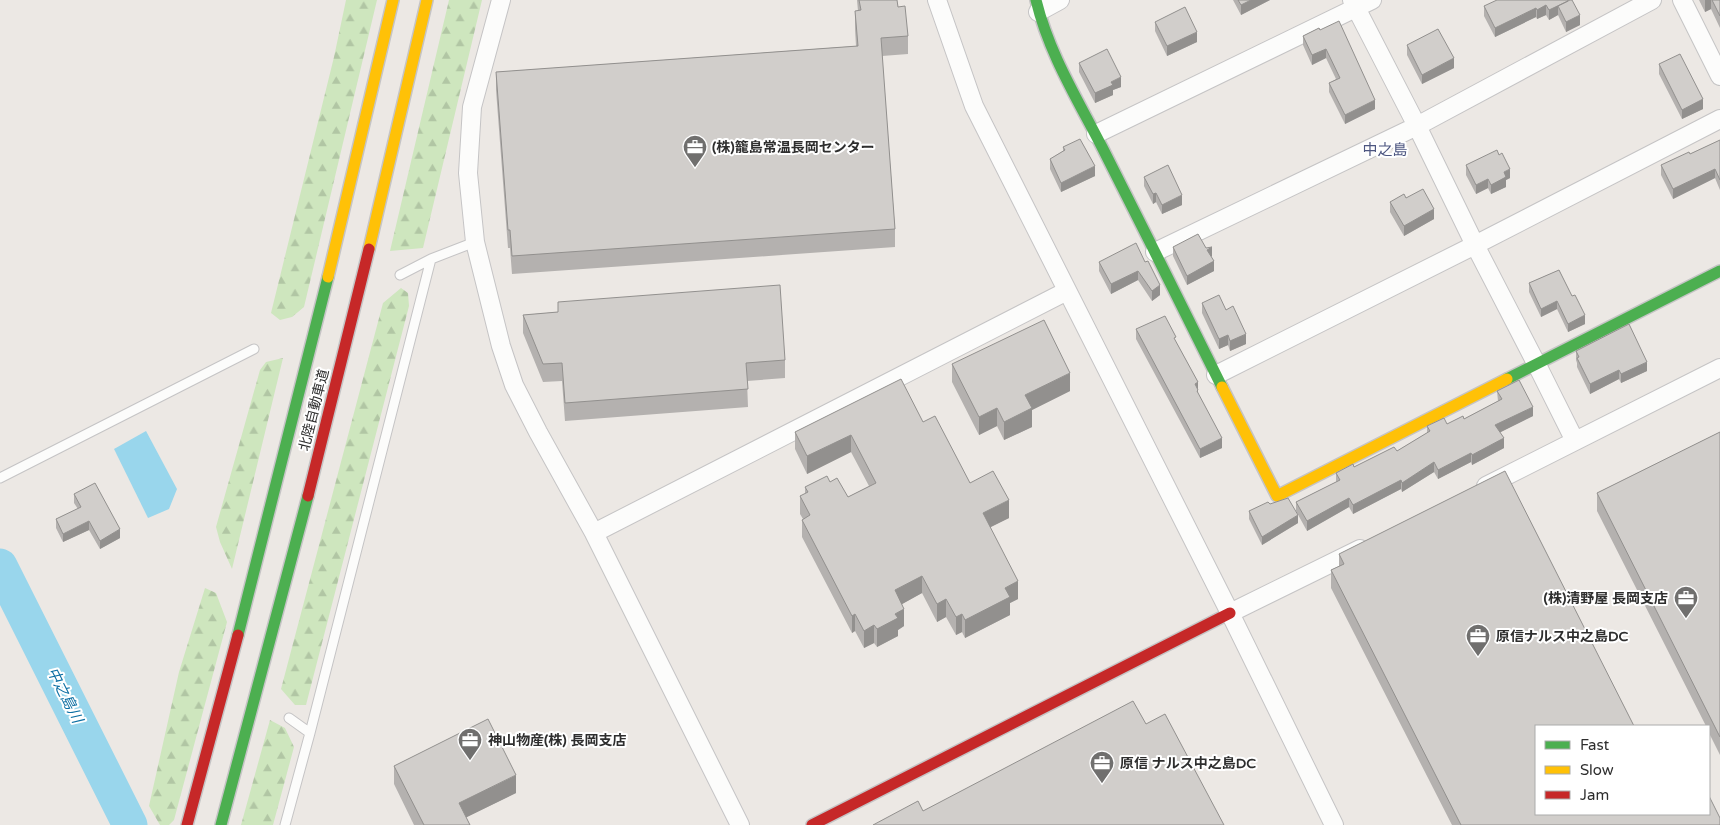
<svg xmlns="http://www.w3.org/2000/svg" width="1720" height="825" viewBox="0 0 1720 825" font-family="'Varela Round','Noto Sans JP',sans-serif">
<style>
.forest{fill:url(#forest-firs)}
.water{fill:#99d6ec}
.lines{fill:none;stroke-linecap:round;stroke-linejoin:round}
.river{stroke:#99d6ec;stroke-width:35}
.lane-casing{stroke:#c5c4c5;stroke-width:11}
.street-casing{stroke:#c5c4c5;stroke-width:20}
.fast-casing{stroke:#c5c4c5;stroke-width:14}
.slow-casing{stroke:#c5c4c5;stroke-width:14}
.jam-casing{stroke:#c5c4c5;stroke-width:14}
.lane{stroke:#fcfcfb;stroke-width:9}
.street{stroke:#fcfcfb;stroke-width:18}
.fast{stroke:#4caf50;stroke-width:11}
.slow{stroke:#ffc107;stroke-width:11}
.jam{stroke:#c62828;stroke-width:11}
.wall{fill:#b4b1af}
.shaded-wall{fill:#92908e}
.building{fill:#d1cecb;stroke:#92908e}
.labels{text-anchor:middle;dominant-baseline:central;stroke-width:4;stroke-linejoin:round;paint-order:stroke}
.poi-label{font-size:14px;font-weight:bold;fill:#2e2e2e;stroke:#fff;text-anchor:start}
.street-label{font-size:14px;fill:#2e2e2e;stroke:#fff}
.neighbourhood-label{font-size:15px;fill:#4d5680;stroke:#fff}
.water-label{font-size:15px;font-style:italic;fill:#0d6fa3;stroke:#fff}
</style>
<defs>
<pattern id="forest-firs" width="22" height="20" patternUnits="userSpaceOnUse" patternTransform="scale(1.25)"><rect width="22" height="20" fill="#cee6be"/><path d="M5 1l3.5 6h-7zM16 11l3.5 6h-7z" fill="#b1c6a4"/></pattern>
</defs>
<rect width="100%" height="100%" fill="#ece8e4"/>
<path class="forest" d="M346,0h31l-73,307 -12,10 -12,3 -9,-7 63,-256z
M449,0h33l-59,248 -33,3z
M401,288l7,5 1,13 -103,399h-11l-14,-16 102,-386z
M283,358l-51,211 -12,-27 -4,-15 44,-157 6,-8z
M205,588l11,5 11,29 -53,198 -5,5h-9l-11,-19 30,-134z
M270,720l15,8 9,19 -21,78h-32z"/>
<path class="water" d="M146,431l31,58 -8,20 -21,9 -34,-69z"/>
<g class="lines">
<path class="river" d="M0,566l130,259"/>
<defs>
<path id="lane" d="M400,275l31,-16 44,-17
M0,478l254,-129
M289,718l21,15
M285,825l25,-92 121,-474"/>
<path id="street" d="M501,0l-29,107 -4,66 7,69 26,104 13,39 24,47 56,101 146,292
M937,0l37,106 256,507 104,212
M1352,0l65,126 58,119 62,120 38,76
M1682,0l38,76
M1038,12l22,-12
M1096,134l276,-134
M1155,252l262,-126 235,-126
M1216,375l259,-130 245,-126
M1486,486l234,-118
M594,533l473,-242
M1230,613l130,-64"/>
<path id="fast" d="M1036,0c13,54 42,100 67,149 40,79 80,159 119,238
M1507,379l213,-108
M238,635l90,-358
M221,825l87,-329"/>
<path id="slow" d="M369,249l58,-249
M328,277l65,-277
M1222,387l55,109 230,-117"/>
<path id="jam" d="M308,496l61,-247
M187,825l51,-190
M812,825l418,-212"/>
</defs>
<use href="#lane" class="lane-casing"/>
<use href="#street" class="street-casing"/>
<use href="#fast" class="fast-casing"/>
<use href="#slow" class="slow-casing"/>
<use href="#jam" class="jam-casing"/>
<use href="#lane" class="lane"/>
<use href="#street" class="street"/>
<use href="#fast" class="fast"/>
<use href="#slow" class="slow"/>
<use href="#jam" class="jam"/>
</g>
<path class="wall" d="M857,0h40l1,7 10,29v18l-26,2 13,173v18l-383,27 -2,-26h-2l-12,-158v-18l360,-26 -1,-17v-18h3z
M1233,0h37l-29,15z
M1568,0l12,25 -14,7 -8,-17 -9,5 -3,-5 -9,4 -1,-2 -41,20 -11,-21v-10z
M1699,0h21v28l-9,-19 -6,3z
M1155,22l42,20 -30,14 -12,-25z
M1319,28l56,81 -30,15 -16,-32v-9l7,-4 -10,-21 -14,7 -9,-20v-9z
M1407,45l47,23 -32,16 -15,-29z
M1079,63l42,24 -8,3v5l-18,8 -16,-31z
M1659,64l44,45 -21,10 -23,-45z
M1720,140v50l-5,-12 -42,21 -12,-24v-10l29,-11z
M1063,147l32,29 -34,16 -11,-23v-10l13,-8z
M1466,165l44,13 -4,2v7l-15,7 -3,-6 -12,6 -10,-19z
M1144,177l38,28 -20,9 -6,-12 -3,2 -9,-18z
M1406,198l28,21 -30,17 -14,-24v-10z
M1173,247l33,1 6,8 -1,1 3,14 -27,14 -14,-29z
M1099,262h46l15,33 -8,6 -14,-21 -27,14 -12,-23z
M1559,270l26,54 -17,8 -11,-23 -16,8 -12,-25v-9z
M558,302l227,58v18l-38,3 1,26 -183,14 -3,-40 -19,1 -20,-49v-18l35,-3z
M1202,303l24,7 20,34 -16,7 -2,-6 -9,4 -17,-36z
M1136,329l40,13 22,40v12l24,54 -22,10 -64,-119z
M1576,351l71,20 -26,12 -2,-4 -29,15 -13,-27v-4l-1,-3z
M952,364l118,27 -38,19v17l-28,13 -7,-14 -18,9 -27,-53z
M1497,391l36,25 -33,16 4,16 -32,17 -1,-3 -33,17 -4,-7 -32,20 -1,-3 -48,25 -4,-7 -42,24 -11,-20v-9l40,-20v-9l18,-6 43,-16 30,-18v-7l20,-2 17,-5 34,-18z
M923,422l47,61 39,35 -19,9 28,72 -8,4v12l-45,23 -3,-6 -6,3 -10,-18 -9,5 -15,-29 -20,11 2,22 -6,4v6l-21,11 -3,-4 -10,5 -9,-17 -3,2 -50,-96v-17l1,-1 -3,-5v-18l5,-2v-7l43,10 21,-11 -18,-34 -44,22 -12,-25v-17z
M1720,432v323l-11,-22v-7h-3l-109,-215v-18z
M74,494l46,44 -20,11 -11,-19 -26,12 -7,-14v-9l22,-10 -4,-6z
M1270,504l28,19 -36,22 -13,-26v-8z
M1339,554l197,172 184,99h-268l-121,-237v-18l8,-4z
M394,766l122,27 -50,24 4,8h-56l-20,-41z"/>
<path class="shaded-wall" d="M1251,0h19l-29,15v-10z
M1705,0h6v9l-6,3z
M1568,1l-10,5v9l-9,5v-10z
M1546,5v10l-9,4v-9z
M1536,8v9l-41,20v-9z
M1580,15v10l-14,7v-10z
M1197,32v10l-30,14v-10z
M1326,49v9l-14,7v-10z
M1454,58v10l-32,16v-9z
M1121,77v10l-8,3v5l-18,8v-10l16,-11z
M1703,99v10l-21,10v-9z
M1375,100v9l-30,15v-9z
M1095,166v10l-34,16v-9z
M1510,169v9l-4,2v7l-15,7v-9l13,-13z
M1715,169v9l-42,21v-10z
M1488,179v9l-12,6v-9z
M1156,193v9l-3,2v-10z
M1182,195v10l-20,9v-9z
M1434,209v10l-30,17v-10z
M1212,247v9l-5,4v-10z
M1214,261v10l-27,14v-9z
M1138,271v9l-27,14v-10z
M1160,285v10l-8,6v-10z
M1557,301v8l-16,8v-8z
M1585,315v9l-17,8v-8z
M1246,334v10l-16,7v-10z
M1228,335v10l-9,4v-10z
M1647,362v9l-26,12v-9z
M1619,370v9l-29,15v-10z
M1070,373v18l-38,19v17l-28,13v-18l21,-27z
M1198,382v18l-3,-16z
M1533,407v9l-38,19v-10z
M997,408v18l-18,9v-18z
M851,435v17l-44,22v-18z
M1222,438v10l-22,10v-9z
M1504,438v10l-32,17v-10z
M1471,453v9l-33,17v-9z
M1434,462v10l-32,20v-9z
M1401,480v9l-48,25v-9z
M1349,498v9l-42,24v-10z
M1009,500v18l-26,13v-18z
M1298,515v8l-36,22v-8z
M89,521v9l-26,12v-8z
M120,529v9l-20,11v-8z
M922,576v17l-27,15v-18z
M1018,581v18l-8,4v12l-45,23v-18l40,-32z
M946,599v18l-9,5v-18z
M904,609v17l-6,4v6l-21,11v-18l18,-15z
M855,614v17l-3,2v-17z
M962,614v18l-6,3v-18z
M874,625v18l-10,5v-17z
M516,775v18l-57,28v-18z"/>
<path class="building" d="M859,0h38l1,7 7,-1 3,30 -27,2 14,191 -383,27 -2,-26h-2l-12,-158 362,-26 -3,-35 6,-1z
M1238,0h13l-10,5z
M1497,0h71v1l-19,9 -3,-5 -9,5 -1,-2 -41,20 -11,-22z
M1570,0h2l8,15 -14,7 -8,-16z
M1712,0h8v16z
M1185,7l12,25 -30,14 -12,-24z
M1339,21l36,79 -30,15 -16,-32 11,-5 -14,-29 -14,6 -9,-19 16,-8 1,2z
M1438,29l16,29 -32,17 -15,-30z
M1107,49l14,28 -10,5 2,3 -18,8 -16,-30z
M1680,54l23,45 -21,11 -23,-46z
M1080,139l15,27 -34,17 -11,-24 15,-9 -2,-3z
M1720,140v40l-5,-11 -42,20 -12,-24 28,-13 1,2z
M1497,150l2,5 3,-2 8,16 -6,3 2,5 -15,8 -3,-6 -12,6 -10,-20z
M1168,165l14,30 -20,10 -6,-12 -3,1 -9,-17z
M1423,189l11,20 -30,17 -14,-24 14,-8 2,4z
M1198,234l8,14 6,-1 -5,3 7,11 -27,15 -14,-29z
M1136,243l9,19 3,-1 12,24 -8,6 -14,-20 -27,13 -12,-22z
M1559,270l13,26 3,-1 10,20 -17,9 -11,-23 -16,8 -12,-26z
M780,285l5,75 -39,3 2,26 -183,14 -3,-40 -19,1 -20,-49 35,-3v-10z
M1219,295l7,15 7,-4 13,28 -16,7 -2,-6 -9,4 -17,-36z
M1165,316l11,21 -2,1 24,44 -3,2 3,6 -1,1 25,47 -22,11 -64,-120z
M1044,320l26,53 -45,22 7,13 -28,14 -7,-14 -18,9 -27,-53z
M1629,324l18,38 -26,12 -2,-4 -29,14 -13,-26 2,-1 -3,-6z
M901,379l22,43 12,-6 35,67 23,-12 16,29 -26,13 35,68 -13,7 5,9 -45,23 -3,-6 -6,3 -10,-18 -9,5 -15,-28 -27,14 9,19 -9,5 3,4 -21,11 -3,-4 -10,6 -9,-17 -3,2 -50,-96 8,-5 -10,-19 8,-4 -3,-5 22,-11 3,6 7,-4 11,19 28,-14 -25,-48 -44,21 -12,-24z
M1519,380l14,27 -38,18 9,13 -32,17 -1,-2 -33,17 -4,-8 -32,21 -1,-3 -48,25 -4,-7 -42,23 -11,-19 44,-22 -4,-7 17,-9 1,3 40,-20 3,4 33,-20 -3,-5 17,-8 3,6 16,-8 1,3 38,-20 -5,-8z
M1720,432v305l-123,-244z
M1505,471l129,255h-98v88h173v-18l11,22v7h-259l-130,-255 13,-6 -5,-10z
M95,483l25,46 -20,12 -11,-20 -26,13 -7,-15 25,-12 -7,-13z
M1288,498l10,17 -36,22 -13,-26 19,-9 2,2z
M1133,701l13,23 19,-10 59,111h-351l45,-24 5,10z
M488,719l28,56 -57,28 11,22h-46l-30,-59z"/>
<defs>
<symbol id="office-pin" viewBox="-11 -11 22 30"><path d="M0 17L-7.5 6A9.5 9.5 0 1 1 7.5 6Z" fill="#706f6e" stroke="#fff"/><path d="M-6-3h4V-5.5h4V-3h4V5H-6ZM-1-4.5V-3h2v-1.5ZM-6 0V1H6V0Z" fill="#fff"/></symbol>
</defs>
<g fill-rule="evenodd">
<use href="#office-pin" x="681" y="133" width="28" height="38"/>
<use href="#office-pin" x="1672" y="584" width="28" height="38"/>
<use href="#office-pin" x="1464" y="622" width="28" height="38"/>
<use href="#office-pin" x="456" y="726" width="28" height="38"/>
<use href="#office-pin" x="1088" y="749" width="28" height="38"/>
</g>
<g class="labels">
<g class="poi-label">
<text x="712" y="147">(株)籠島常温長岡センター</text>
<text x="1668" y="598" text-anchor="end">(株)清野屋 長岡支店</text>
<text x="1496" y="636">原信ナルス中之島DC</text>
<text x="488" y="740">神山物産(株) 長岡支店</text>
<text x="1120" y="763">原信 ナルス中之島DC</text>
</g>
<g class="street-label">
<text transform="translate(314 410) rotate(-76)">北陸自動車道</text>
</g>
<g class="neighbourhood-label">
<text x="1385" y="150">中之島</text>
</g>
<g class="water-label">
<text transform="translate(65 695) rotate(63)">中之島川</text>
</g>
</g>
<rect x="1535" y="725" width="175" height="90" fill="#ffffff" stroke="#ababab"/>
<rect x="1545" y="741" width="25" height="8" fill="#4caf50" stroke="#ababab"/>
<text x="1580" y="750" font-size="15" fill="#2e2e2e">Fast</text>
<rect x="1545" y="766" width="25" height="8" fill="#ffc107" stroke="#ababab"/>
<text x="1580" y="775" font-size="15" fill="#2e2e2e">Slow</text>
<rect x="1545" y="791" width="25" height="8" fill="#c62828" stroke="#ababab"/>
<text x="1580" y="800" font-size="15" fill="#2e2e2e">Jam</text>
</svg>
